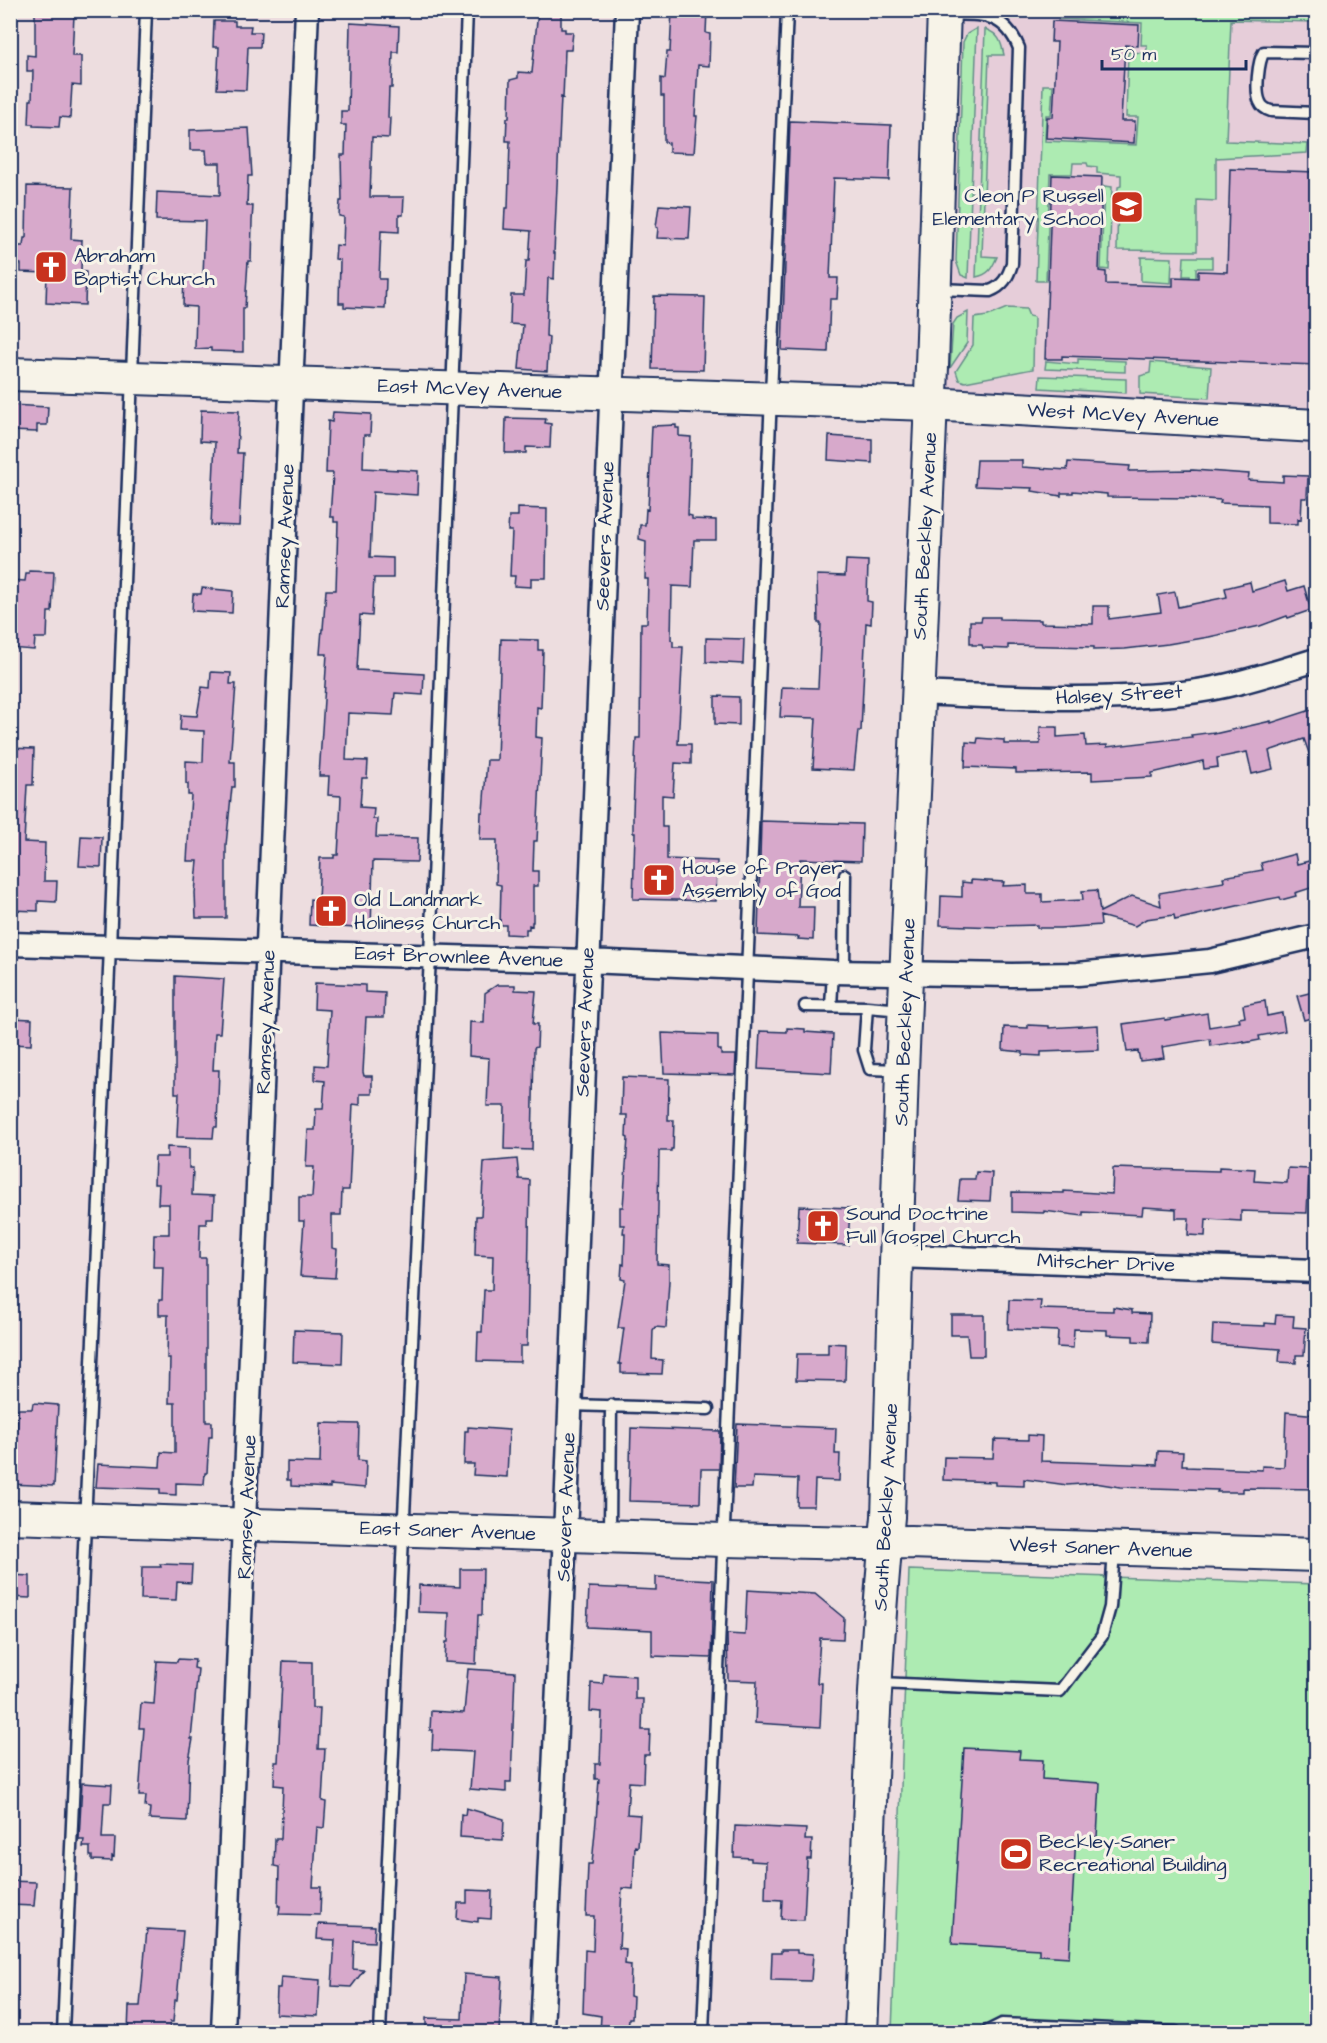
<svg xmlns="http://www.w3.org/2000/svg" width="1327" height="2043" viewBox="0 0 1327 2043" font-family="'Architects Daughter',sans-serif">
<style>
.built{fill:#e6cdd9}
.green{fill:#adebb2;stroke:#648d88;stroke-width:1.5}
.building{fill:#d7a9cb;stroke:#1b2f5e;stroke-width:1.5}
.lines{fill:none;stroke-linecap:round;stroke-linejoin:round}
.lane-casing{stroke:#1b2f5e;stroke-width:15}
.street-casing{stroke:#1b2f5e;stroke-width:27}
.secondary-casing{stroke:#1b2f5e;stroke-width:36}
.lane{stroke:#f7f3e8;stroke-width:10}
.street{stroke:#f7f3e8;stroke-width:22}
.secondary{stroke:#f7f3e8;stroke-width:32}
.labels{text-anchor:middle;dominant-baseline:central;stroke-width:6;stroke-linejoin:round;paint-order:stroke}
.poi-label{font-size:20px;fill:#1b2f5e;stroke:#f7f3e8;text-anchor:start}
.street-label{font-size:20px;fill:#1b2f5e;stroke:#f7f3e8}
</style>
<rect width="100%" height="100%" fill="#eddddf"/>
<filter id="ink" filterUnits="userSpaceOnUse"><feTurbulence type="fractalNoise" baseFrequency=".0167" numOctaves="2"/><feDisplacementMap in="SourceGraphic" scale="12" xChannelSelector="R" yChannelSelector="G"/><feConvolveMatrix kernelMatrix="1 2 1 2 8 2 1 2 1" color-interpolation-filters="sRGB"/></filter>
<g filter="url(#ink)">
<path class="built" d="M945,11h371v415l-386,-22z"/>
<path class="green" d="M1140,11h176v11l-85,-2 -5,121 82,3 -1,9 -91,5v43l-19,-1v51l-80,-1 1,-63 3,-1v-11l-24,-2v-6l-9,-1 -1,-3h-14l-1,11h-22l-4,107h-10l7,-196h10l-2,30h-5l-1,26 91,4 2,-28h-12l2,-65 19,1v-8h-6l1,-22 -83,-4v-6l81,2z
M977,28l-9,250 -7,-3 -5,-14 7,-219 4,-8z
M985,29c14,5 16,12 19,26h-15l-7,201 15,1c-5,11 -8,18 -21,20z
M1104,186l8,1 -3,83 -8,-1z
M1141,257l31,1 -1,25 -30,-2z
M1184,257h28v11h-16v16h-6v-8h-7z
M1007,308l19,1 3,7 5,1 -1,52 -68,13 -6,-2 -3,-9 17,-26 1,-27 14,-2z
M968,312l-1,31 -17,25 3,-44 4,-6z
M1078,359l47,2v11l-80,-3 1,-8 32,3z
M1151,362l60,5 -2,31 -69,-4v-18l10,-3z
M1040,376l86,3v14l-87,-5z
M909,1570l407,14v448h-424z"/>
<path class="building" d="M46,10h14v4l14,1 -2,41h9v30l-9,-1 -2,33 -10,-1 -1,10 -26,-1v-2h-4l1,-24h2l1,-29h-6v-16l8,1v-43l10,1z
M538,10h23v19h4v3h8l-2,18h-6l-2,48 -2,-1 -7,156h1l-1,26 -6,-1 -2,58 3,1 -2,34 -28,-2 4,-44 -13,-1 1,-29h13l2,-34h3l2,-30 -27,-2 1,-21h3l2,-67h-4l1,-23h2l1,-38 8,-2v-6l14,1z
M672,10h35l-1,23 4,1 -1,32 -11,-1 -3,51h2l-3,37 -25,-1v-9l-5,-1v-46h-3v-18l4,1 2,-27h3z
M214,21h21v5h16l-1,6h11l-1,15h-12l-2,43 -29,-1 2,-42h-6z
M1052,21l87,4 -1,21 -13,-1 -4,76h14l-1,22 -88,-5 1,-21h6l4,-75h-6z
M350,23l49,3 -1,26h-5l-1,36h-3l-1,30h2l-1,20 -17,-1 -2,60h34l-1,18h-4v17l-18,-1 -2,48h7l-1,30 -41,-2v-4h-5l1,-43 -5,-1 1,-14 7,1 1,-29 -5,-1 1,-15h2l-1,-46h4l1,-30h-5v-14h7z
M790,121l101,4 -2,55 -55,-2 -4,100h8l-1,21h-7l-2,53 -46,-2z
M249,128l3,48h-4l-1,30h6l-1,15 -1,40h-3l-3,47h-2v44l-32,-1v-3l-16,1 1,-42 -13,-1 1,-30 19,1 2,-56 -49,-1 1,-28 63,3v-32h-13l-1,-13h-16v-20z
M1230,169l87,3v193l-255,-9v3h-17l7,-184 50,2 -3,94 7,1v12l67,2v-9l25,1v-7l29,1z
M27,186l46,1 -2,52 11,1 -1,31 5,1 -1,33 -39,-2 1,-30 -26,-1v-8l-5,-1 1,-17h6l1,-8h2z
M659,205l32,2 -2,32 -32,-1 1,-10 -2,-1z
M654,296l51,1 -2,73 -51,-1z
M10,405l38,2 -1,18h-10v7l-27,-1z
M201,410l38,1 -2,42h6l-4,73 -28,-1 4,-83 -15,-1z
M333,412l38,2 -1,21h-6l-1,33 55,3 -1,24 -44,-3 -3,65 23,1v20h-19l-2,38 -12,-1 -3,55 67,4 -1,21 -28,-2 -2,22 -45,-2 -2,47 22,1 -1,17h-5l-2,29 14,1 -1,11h4l-1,18 42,1 -1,24 -44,-1 -2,68 -62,-4 1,-26 8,1 2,-42h14v-3h4l2,-35 1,-24 -13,-1 1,-19h-10l8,-122h-7l2,-25h1l3,-39h10l2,-68h-4v-5h-4l3,-44h-7l2,-52 4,1z
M506,418l40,1 -1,4 6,1 -1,24 -24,-1v6h-21z
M676,425v3h3v8l12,1 -3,78 4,1v3l24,1v20h-22l-2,47 -20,-1 -1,54 2,1v6h10l-5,97h13v20l-16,-1 -2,33 -11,-1v32h5v32l50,2 -1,40 -83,-2 2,-66h-2v-21l3,-74h4l1,-115h6l1,-44h-3l1,-38 -7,-2 1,-14h5l1,-16 2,1 4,-84z
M829,436l43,3v24l-44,-3z
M977,460h45v7l45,3 1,-8 62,4 -1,5 64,-1 56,4 -1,6 35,2v-7l25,1 -1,22h-5l-1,22 -3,-1v5l-31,-1v-18l-47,-2 1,-3 -32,-2 -82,-1v-3l-34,-3v2h-12v3l-29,-5 1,-3 -58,-2z
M518,508l29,1 -1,69h-15v9l-17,-1 1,-10h-5l2,-45h-4l1,-15h9z
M846,560l22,1 -1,40 5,1 -1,22 -5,-1 -5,108h-3l-4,39 -41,-2 3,-50 -36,-1 2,-30 36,1 3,-65h-3l-1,-48 28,1z
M29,571l25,1 -2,40h-4l-1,26h-12l-1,12 -24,-2v-68l15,1 1,-7h3z
M1285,581l3,10 16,-5 7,24 -23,8 -1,-2 -27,10 -51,11 -41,7 -43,5 -31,1v-3l-86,-2v4l-25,-1 -1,-3h-10v-2h-2v-22h11l1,-4h18v2l41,1v3l52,1v-18h16v13l52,-7 -3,-17 17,-3 3,15 49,-10 -2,-9 25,-6 2,9z
M202,588l31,3 -1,22 -40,-2 1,-17h8z
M706,638l38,1 -1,25 -37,-2z
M501,639l37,1v10h5l-2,58 -4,-1 -1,30 6,1 -5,103h-3l-1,30h5v15h-5v36h-1v4l-3,-1v4h-3v6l-20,-1v-9h-6l1,-40 -5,-1 1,-44h-17l1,-28h2l4,-52h10z
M211,672l20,1 -1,11h6l-6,78h5v25h-3l-6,58v73h-30l-1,-25 3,-32h-11l4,-66h-3v-11h-2v-23l17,1 1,-31 -24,-1 1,-15 16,1 5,-29 8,1z
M715,696l24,1v28l-24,-1z
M1317,708v58l-3,1 -10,-28 -35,12 4,18 -21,5 -5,-22 -30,6 1,9 -14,2 -1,-8 -51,12v4l-60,3v-8l-76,1v-4l-51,-2 1,-25 11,1 1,-5 26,2v4h36v-17h17v10l28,-2 1,11 21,-1v2l85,-10 -1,-2 23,-3v2l57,-13v2z
M10,748l24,1 -1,36h-6l-3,57 21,1 -1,38h13l-1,21 -18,-1v10l-28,-1z
M761,821l101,3 -1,37 -61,-2 -2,48h16l-1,33 -15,-1 1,-2 -41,-2z
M81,836l21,1 -1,30 -22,-1z
M1295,854l2,10 20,-5v27l-22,7 1,3 -15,4 -1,-3 -21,4 -84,19 -1,-5 -28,4 -11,7 -35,-10 1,9 -41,3h-23v-3l-38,1 -1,1 -58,-2 1,-29 21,1v-15l9,1v-3l33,2 -1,4 24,-1v9h15v8l41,-2 -1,-9 15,-1 3,22 32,-16 29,10 -2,-13 65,-11 -1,-5 40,-7 -2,-7z
M175,976l49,3 -4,54h-5l-2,37h6l-2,57h-3l-1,11 -36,-1 2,-44h-4z
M315,983l50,2v7l20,1 -1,24h-18l-3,55 1,4h8v18h-12v11l-7,-1 -4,86h-7l-1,25h-9v33l5,1 -2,29 -35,-2 4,-55h-5v-24h13l2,-30h-8l2,-37h7l1,-21h7l2,-28 -10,-1v-15l12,1 3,-56 -16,-1z
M497,985h18v5l21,1 -3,33h5l-1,23 -3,1 -2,102 -28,-1 1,-43h-18l2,-48 -20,-2 1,-34 14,1 1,-30z
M1317,991v25l-13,4 -7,-24z
M1265,1001l2,15 15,-3 3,18 -26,5 1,4 -16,3v-2l-33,5 -1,-7 -48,8 2,11 -24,3 -2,-10 -11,1 -4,-28 42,-6v2l42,-7 2,14 31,-5 -1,-4 6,-1 -2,-12z
M10,1018l22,1 -1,26 -21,-1z
M1028,1025l21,1v2l49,-3 1,25 -58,2v4l-18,-1v-3l-20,-2 1,-23 24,1z
M787,1028l18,1v3l28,2 -2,39 -73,-4 2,-38 27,1z
M662,1033l56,2v15h3v5h15l-1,20 -71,-2z
M622,1077l47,2 -1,41h6l-1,29h-2v2h-12l-2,113 12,1v16l-3,47 -11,-1 -2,3 -1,29 11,1 -1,14 -41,-1v-9h-2l5,-36h-6l7,-48 -4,-1 1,-15 2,1 1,-32h-2l1,-8h-4v-18h3l5,-69 -2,-1 1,-22h-6z
M167,1147l22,1v20h4l-1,27 22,1 -1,22h-7v6h-6l-1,34h7v164h6v15h-3l-2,36h-2l-1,11 -28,-1v12l-16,-1v-5l-64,-2 2,-23 62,3 1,-15 14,1v-50h-6l1,-45h-3l1,-43h-9v-15h3l1,-33h-10l1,-33h15v-30h-11l1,-20h-5l1,-27h12z
M517,1159l2,20 11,1 -3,166h-7v16l-43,-1 1,-29h4l2,-42h8l1,-34 -18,-1 1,-39h5l3,-54z
M1219,1167l36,2 -1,12 33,2 1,-15 21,1 -2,44 -66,-2v10l-35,-2 -1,17 -17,-1 1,-17h-13v-9l-33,-2 -1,8 -59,-3v4l-39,-5v2l-32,-1v-20l52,1v-2l48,3 1,-26 106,3z
M976,1172l16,1 -2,28 -32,-1 2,-21h15z
M799,1206l51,2 -2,37 -51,-2z
M1009,1300l32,1 -1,8 73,2v-4l19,3v3l18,1 -1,28 -16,-1v-5l-26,-1v-5l-33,-1 -1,19 -16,-1 1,-16 -50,-2z
M951,1315h33v41h-15l-2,-21h-16z
M1276,1315l18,1 -1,11 13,1 -2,27h-8v8l-17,-1 1,-13 -68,-5 1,-20 52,2v-3l10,1z
M294,1330l49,2 -1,32 -49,-2z
M828,1343l18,1 -1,37 -49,-1 1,-26h31z
M33,1403l25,2 -4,81 -44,-2v-28h6l2,-47h14z
M1286,1412l31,3v74l-74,-1v4h-26l1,-2 -98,-3 -25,-4 -28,2 -43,-6v7l-29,-1v-3l-52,-2 1,-23 49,1 1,-17h2v-2l32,1v-5l14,1 -1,25 116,4 1,-14 25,1 -1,13h5v2l75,3v-4l22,1z
M321,1423l38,1 -1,36 8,1 -1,27 -35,-3v3l-39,-2v-6h-4v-18l33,1z
M737,1424l99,4 -1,26h5l-1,27 -24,-1 -1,26h-17l1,-27 -45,-2 -1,11h-18z
M468,1427l41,3 -2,47 -34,-2 1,-11h-10l1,-33h3z
M631,1428l89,3 -1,38h-18l-1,34 -71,-2z
M160,1564l32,1 -1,18 -14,-1 -1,18 -35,-1 1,-32h19z
M460,1569h23l-1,46h-4l-2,49 -31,-2 1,-20h2l1,-29 -31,-1 1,-27 41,2z
M10,1575l20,1v22l-20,-1z
M656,1577l57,3 -2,78 -59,-2v-26l-65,-3 2,-40 67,3z
M747,1590l68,4 29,24 -1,21 -23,-1 -3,45h5l-2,44 -65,-4 2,-42 -29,-1 -1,-46 18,1z
M178,1659l17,1 -1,8 4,1 -7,70h2l-4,21 -2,61 -38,-2 1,-11 -5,-1 1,-11h-7l5,-68h-5l2,-25 13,1 3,-43 20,1z
M283,1661l29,1v46h8l-2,41h7l-3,52 4,1 -2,26 -7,-1 -4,60h8l-1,28 -41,-1 1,-8h-2l1,-39 -5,-1 1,-27h6l2,-53 -9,-1 1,-23h3z
M468,1669l47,3 -4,110h-5v10l-36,-3 3,-37 -41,-2 1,-20h-3l1,-19 33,2z
M604,1674l31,2v23h8l-1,31h8l-1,25h-5l-1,28 -14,-1 -2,32 13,1 -2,32 -3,-1 -2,43 -11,-1 -3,60 7,1 -1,15 6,1 -1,31 3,1 -1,21h-3l-1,14h-28l1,-16 -18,-3 2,-63 8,1 1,-35h-8l2,-52h4l4,-43 3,-42h-4v-15h5l2,-52 -12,-1 1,-28 12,1z
M964,1748l56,3 -1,8 24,1 -1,19 58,4 -3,54 -21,-1 -7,121 -30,-2v-6l-87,-5z
M82,1783l30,2 -1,18h-7l-2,35h13l-1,19 -2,-1v5l-20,-1v-4h-2v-9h-7l1,-7h-5z
M466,1808l38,11 -1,21 -43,-3 1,-23 4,1z
M735,1826l71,3 -1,11h7l-1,19h-4l-3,61 -23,-1 1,-19 -17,-1 1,-37 -15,-1v-3l-17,-1z
M10,1881l26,1 -2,24 -24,-1z
M467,1890l25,1 -1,28 -13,-1v4l-21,-3 1,-16h9z
M318,1924l57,2 -1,16 -20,-1 -1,28 11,1 -13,17 -19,-1 3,-46 -18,-1z
M147,1929l36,2 -6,69h-2l-2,22h-3l-1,10h-41l1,-26h11z
M781,1950h16v3l16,1 -2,27 -40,-1 1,-27h9z
M464,1974l38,3 -3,55h-73v-14l36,1z
M281,1977l39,3 -2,36 -42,-2 1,-26h3z"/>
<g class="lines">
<defs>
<path id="lane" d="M1316,53l-52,-1c-6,9 -9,40 -4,50 2,5 5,7 11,9l45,2
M938,289l52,2c13,-5 18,-14 22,-27l7,-216c-15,-36 -37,-33 -72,-34
M844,971l1,-96
M805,1006l62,1
M831,1006l2,-34
M899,1070l-29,-1 -6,-19 3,-43 36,3
M570,1405l138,4
M610,1534l1,-129
M880,1683l180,8 42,-55 8,-29 4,-56
M63,2032l47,-1085 36,-937
M380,2032l50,-1076 37,-946
M703,2032l84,-2022
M986,2032l16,-8 174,8"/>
<path id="street" d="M918,693c88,4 177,9 265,0 46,-5 90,-20 133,-33
M10,944l578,17 245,11 179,3 66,-1 132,-13 106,-25
M896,1256l420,15
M223,2032c31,-673 54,-1348 84,-2022
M542,2032l24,-521 61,-1501"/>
<path id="secondary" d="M10,374l920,30 386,22
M10,1517l714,23 136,3 50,-1 406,13
M861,2032c8,-171 10,-344 27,-515l14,-446 28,-646 14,-415"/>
</defs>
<use href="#lane" class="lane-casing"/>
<use href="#street" class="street-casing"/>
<use href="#secondary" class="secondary-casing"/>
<use href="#lane" class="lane"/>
<use href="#street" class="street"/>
<use href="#secondary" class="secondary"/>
</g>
</g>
<defs>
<symbol id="school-square" viewBox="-11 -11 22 22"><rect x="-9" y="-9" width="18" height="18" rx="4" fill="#c8321e" stroke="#f7f3e8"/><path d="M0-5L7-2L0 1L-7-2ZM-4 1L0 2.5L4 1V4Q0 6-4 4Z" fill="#fff"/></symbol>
<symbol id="church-square" viewBox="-11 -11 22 22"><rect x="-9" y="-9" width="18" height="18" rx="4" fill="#c8321e" stroke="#f7f3e8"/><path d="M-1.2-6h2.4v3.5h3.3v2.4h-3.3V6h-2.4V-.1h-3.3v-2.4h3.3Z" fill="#fff"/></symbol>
<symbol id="stadium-square" viewBox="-11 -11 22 22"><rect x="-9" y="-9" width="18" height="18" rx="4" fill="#c8321e" stroke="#f7f3e8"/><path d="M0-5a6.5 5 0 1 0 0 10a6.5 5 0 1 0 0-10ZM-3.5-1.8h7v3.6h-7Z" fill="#fff"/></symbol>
</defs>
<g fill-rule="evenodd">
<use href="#school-square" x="1108" y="188" width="38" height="38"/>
<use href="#church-square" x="32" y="248" width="38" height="38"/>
<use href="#church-square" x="640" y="861" width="38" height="38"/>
<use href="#church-square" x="312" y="892" width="38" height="38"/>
<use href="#church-square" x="804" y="1207" width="38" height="38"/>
<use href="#stadium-square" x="997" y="1835" width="38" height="38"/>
</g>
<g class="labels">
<g class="poi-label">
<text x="1104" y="196" text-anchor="end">Cleon P Russell<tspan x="1104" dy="23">Elementary School</tspan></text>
<text x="74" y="256">Abraham<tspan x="74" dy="23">Baptist Church</tspan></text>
<text x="682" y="868">House of Prayer<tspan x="682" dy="23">Assembly of God</tspan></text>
<text x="354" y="900">Old Landmark<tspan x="354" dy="23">Holiness Church</tspan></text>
<text x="846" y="1214">Sound Doctrine<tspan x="846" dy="23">Full Gospel Church</tspan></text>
<text x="1039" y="1842">Beckley-Saner<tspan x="1039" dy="23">Recreational Building</tspan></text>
</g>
<g class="street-label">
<text transform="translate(470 389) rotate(2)">East McVey Avenue</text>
<text transform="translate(1123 415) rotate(3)">West McVey Avenue</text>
<text transform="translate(285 536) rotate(-88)">Ramsey Avenue</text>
<text transform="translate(605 536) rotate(-88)">Seevers Avenue</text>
<text transform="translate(925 536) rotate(-87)">South Beckley Avenue</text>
<text transform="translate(1119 695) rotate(-3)">Halsey Street</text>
<text transform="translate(459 957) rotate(2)">East Brownlee Avenue</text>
<text transform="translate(266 1022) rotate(-88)">Ramsey Avenue</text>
<text transform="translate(585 1022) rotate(-88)">Seevers Avenue</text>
<text transform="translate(905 1022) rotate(-88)">South Beckley Avenue</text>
<text transform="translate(1106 1263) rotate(2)">Mitscher Drive</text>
<text transform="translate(247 1507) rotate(-88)">Ramsey Avenue</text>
<text transform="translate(566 1507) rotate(-88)">Seevers Avenue</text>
<text transform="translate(886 1507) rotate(-87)">South Beckley Avenue</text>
<text transform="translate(448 1531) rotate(2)">East Saner Avenue</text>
<text transform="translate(1101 1548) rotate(2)">West Saner Avenue</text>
</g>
</g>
<rect width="1327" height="2043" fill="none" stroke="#f7f3e8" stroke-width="36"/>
<rect x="18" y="18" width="1291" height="2007" fill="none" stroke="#1b2f5e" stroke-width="2" filter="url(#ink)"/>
<path d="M1102 60v9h144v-9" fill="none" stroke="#1b2f5e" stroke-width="3"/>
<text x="1111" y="60" font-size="18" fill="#1b2f5e" stroke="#f7f3e8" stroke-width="4.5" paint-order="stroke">50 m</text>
</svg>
